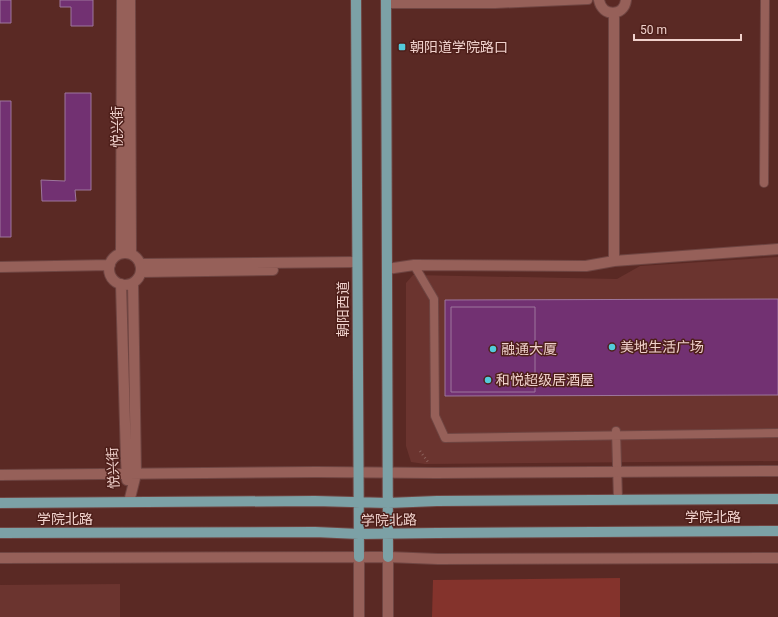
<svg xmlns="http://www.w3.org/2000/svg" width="778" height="617" viewBox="0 0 778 617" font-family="Roboto,'Noto Sans SC',sans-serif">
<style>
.built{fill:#6b342f}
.green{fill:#84332c}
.building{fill:#723172;stroke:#9d769c}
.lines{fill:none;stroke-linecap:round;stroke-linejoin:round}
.lane-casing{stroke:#6f4542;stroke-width:10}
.street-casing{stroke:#6f4542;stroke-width:12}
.secondary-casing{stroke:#6f4542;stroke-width:12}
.primary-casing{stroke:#6f4542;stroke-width:12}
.path{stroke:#8d625d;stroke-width:2.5;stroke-dasharray:1 3;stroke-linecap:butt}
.lane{stroke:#966059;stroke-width:8}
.street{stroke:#966059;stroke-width:10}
.secondary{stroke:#966059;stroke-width:10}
.primary{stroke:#7ca1a6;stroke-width:10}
.poi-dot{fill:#53cbdb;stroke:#4e1f1a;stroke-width:1.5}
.labels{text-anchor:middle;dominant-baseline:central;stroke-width:3;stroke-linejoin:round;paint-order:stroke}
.poi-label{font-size:14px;fill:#f0d1cc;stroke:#4e1f1a;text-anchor:start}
.street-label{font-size:14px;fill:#f0d1cc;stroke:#4e1f1a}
</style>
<rect width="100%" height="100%" fill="#5a2924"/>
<path class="built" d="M778,257v204l-353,3 -14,-2 -5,-16v-163l7,-8 204,4 23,-13z
M120,584v33h-120v-32z"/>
<path class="green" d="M620,578v39h-188l1,-37z"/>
<path class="building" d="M0,0h11v23h-11z
M60,0h33v26h-22v-19h-11z
M65,93h26v97h-16l1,11h-34l-1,-21 24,1z
M0,101h11v136h-11z
M778,299v96l-333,1v-96z
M451,307h84v85h-84z"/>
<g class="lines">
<defs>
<path id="lane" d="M386,4h109l93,-4
M764,183l1,-183
M414,265l20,34 1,117 10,22 333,-5
M616,431l2,68"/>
<path id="street" d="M130,0l1,254
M599,0c3,17 25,17 27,0
M614,13v248
M121,253l1,-253
M109 269a16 16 0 1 1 32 0a16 16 0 1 1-32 0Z
M140,264l217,-2
M0,267l110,-2
M387,269l27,-4 172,1 28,-5 164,-12
M141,272l132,-2
M121,284l5,175 1,21
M0,475l316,-3 120,1 342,-2
M129,502l7,-28 -3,-191
M0,558l388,-1 50,2 340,-1"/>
<path id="secondary" d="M359,557v60
M388,557v60"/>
<path id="primary" d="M356,0l3,557
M386,0l2,557
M0,503l315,-2 73,2 49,-2 341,-2
M0,533l315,-1 44,2 78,-1 341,-2"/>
</defs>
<use href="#lane" class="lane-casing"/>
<use href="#street" class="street-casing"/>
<use href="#secondary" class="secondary-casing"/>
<use href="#primary" class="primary-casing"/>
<path class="path" d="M420,451l8,11"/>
<use href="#lane" class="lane"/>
<use href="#street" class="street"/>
<use href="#secondary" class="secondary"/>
<use href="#primary" class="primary"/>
</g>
<g class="poi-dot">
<rect x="398" y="43" width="8" height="8" rx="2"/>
<circle cx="612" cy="347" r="4"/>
<circle cx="493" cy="349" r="4"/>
<circle cx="488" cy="380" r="4"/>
</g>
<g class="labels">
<g class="poi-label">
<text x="410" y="47">朝阳道学院路口</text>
<text x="620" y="347">美地生活广场</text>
<text x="501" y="349">融通大厦</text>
<text x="496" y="380">和悦超级居酒屋</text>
</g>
<g class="street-label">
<text transform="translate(117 127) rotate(-90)">悦兴街</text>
<text transform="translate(343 309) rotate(-90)">朝阳西道</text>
<text transform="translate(113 468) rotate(-93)">悦兴街</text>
<text x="713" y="517">学院北路</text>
<text x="65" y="519">学院北路</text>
<text transform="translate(389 520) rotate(-1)">学院北路</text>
</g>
</g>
<path d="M634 34v6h107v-6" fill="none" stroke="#f0d1cc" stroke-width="2"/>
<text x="640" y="34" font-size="12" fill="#f0d1cc" stroke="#4e1f1a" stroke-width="3" paint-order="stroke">50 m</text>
</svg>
